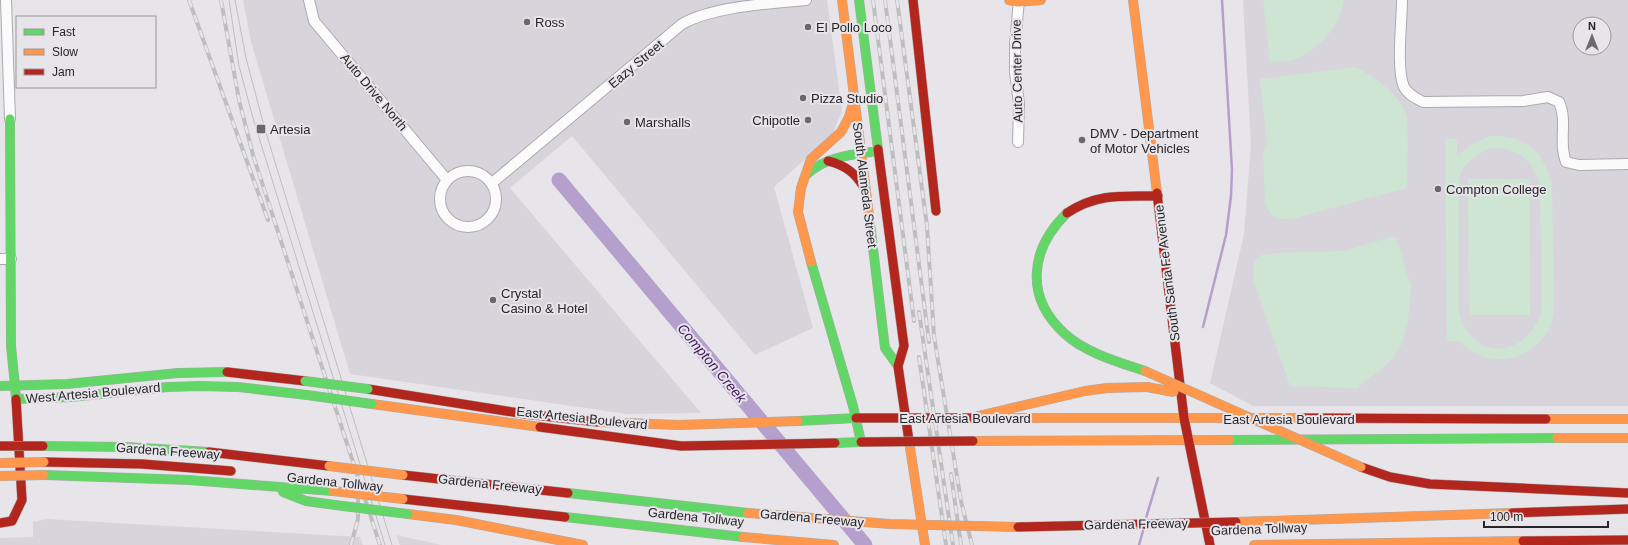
<svg xmlns="http://www.w3.org/2000/svg" width="1628" height="545" viewBox="0 0 1628 545" font-family="Arial,sans-serif">
<style>
.built{fill:#d8d4dc;fill-rule:evenodd}
.green{fill:#cee5d3;fill-rule:evenodd}
.lines{fill:none;stroke-linecap:round;stroke-linejoin:round}
.stream{stroke:#b59fcc;stroke-width:2.5}
.river{stroke:#b59fcc;stroke-width:15}
.street-casing{stroke:#acaaac;stroke-width:12}
.fast-casing{stroke:#acaaac;stroke-width:10}
.slow-casing{stroke:#acaaac;stroke-width:10}
.jam-casing{stroke:#acaaac;stroke-width:10}
.street{stroke:#fbfbfc;stroke-width:10}
.fast{stroke:#63d668;stroke-width:9}
.slow{stroke:#ff974d;stroke-width:9}
.jam{stroke:#b3261e;stroke-width:9}
.tram{stroke:#bebebf;stroke-width:1}
.rail-casing{stroke:#bebebf;stroke-width:4}
.rail{stroke:#e7e4ea;stroke-width:2.5;stroke-dasharray:8;stroke-linecap:butt}
.fast-bridge-casing{stroke:#a4ada7;stroke-width:10;stroke-linecap:butt}
.slow-bridge-casing{stroke:#a4ada7;stroke-width:10;stroke-linecap:butt}
.jam-bridge-casing{stroke:#a4ada7;stroke-width:10;stroke-linecap:butt}
.fast-bridge{stroke:#63d668;stroke-width:9}
.slow-bridge{stroke:#ff974d;stroke-width:9}
.jam-bridge{stroke:#b3261e;stroke-width:9}
.poi-dot{fill:#6a686b;stroke:#e7e4ea;stroke-width:1.5}
.labels{text-anchor:middle;dominant-baseline:central;stroke-width:4;stroke-linejoin:round;paint-order:stroke}
.poi-label{font-size:13px;fill:#262527;stroke:#e7e4ea;text-anchor:start}
.street-label{font-size:13px;fill:#262527;stroke:#e7e4ea}
.water-label{font-size:14px;font-style:italic;fill:#3e135e;stroke:#e7e4ea}
</style>
<rect width="100%" height="100%" fill="#e7e5e9"/>
<path class="built" d="M243,0h584l15,111 -10,24 -58,52 39,141 -58,27 -183,-219 -62,52 191,225 -74,1 -277,-40 -99,-332z
M1243,0h385v406h-375l-43,-23 34,-149 7,-90zM1580,24h24v24h-24z
M47,519l313,18 3,8h-363v-7l33,-1v-15z
M396,535l45,10h-41z"/>
<path class="green" d="M1263,0h81c-4,27 -26,51 -52,60 -6,2 -15,1 -22,2z
M1355,67c21,10 41,25 51,47 3,8 1,61 1,74l-116,31h-11l-7,-3 -5,-6 -3,-8 -2,-49 4,-10 -7,-64z
M1490,136c35,-1 52,14 62,47l2,127c-1,5 -2,11 -3,15 -3,7 -9,15 -15,20 -24,21 -56,18 -77,-4h-12l-2,-202h12v17l12,-10zM1492,148c26,-1 41,13 48,37l2,124c-7,30 -39,53 -67,31 -9,-7 -13,-17 -16,-26v-136c5,-16 17,-24 33,-30z
M1468,179h61l1,136h-61z
M1391,237h5l15,50 -3,36 -8,25 -13,16 -30,24 -67,-2 -37,-106v-16l4,-6 5,-3 13,-2 69,-2z"/>
<g class="lines">
<path class="stream" d="M1203,327l23,-92 5,-39 1,-26 -10,-170
M1146,518l12,-40
M1139,545l4,-14"/>
<path class="river" d="M559,180l306,365"/>
<defs>
<path id="street" d="M6,0l4,119
M309,0l5,21 133,159
M1402,0c0,22 -6,69 2,87 4,8 12,11 19,15l100,-1 25,-4 11,5c9,19 -1,41 7,60l13,3 49,-1
M1018,142l1,-38 -4,-32v-28l4,-44
M440 199a28 28 0 1 1 56 0a28 28 0 1 1-56 0Z
M492,183l190,-159c32,-18 86,-20 124,-24
M0,259h11"/>
<path id="fast" d="M859,0l19,149
M10,119l1,227 4,40
M806,175c18,-17 41,-20 65,-23
M1067,213c-37,36 -43,84 -2,121 21,19 53,28 80,37
M870,223l15,125 13,18
M811,262l42,144 8,36 -26,1
M0,386l67,-2 111,-11 49,-1
M15,386l1,13 55,-2 97,-10 32,-1 38,1 69,8
M798,421l58,-3
M1229,440l328,-2
M43,446l83,1 83,5
M44,475l145,5 144,11
M283,492l23,9 29,4
M568,493l180,20
M565,517l178,20"/>
<path id="slow" d="M842,0l28,223
M1009,0l9,2 23,-2
M1133,0l24,193
M811,262l-13,-50 3,-24 10,-29 30,-27 8,-15 5,-17
M372,404l168,23
M970,418l115,-27 22,-3 40,-1
M988,418h315
M1546,419h82
M598,422l81,3 119,-4
M1557,438h71
M909,441l16,104
M973,441l256,-1
M408,514l48,6 127,25
M1236,522l276,-9
M743,537l91,8
M1254,545l269,-4"/>
<path id="jam" d="M913,0l23,211
M878,149l26,197 -6,20 11,75
M828,161c17,4 28,12 36,27
M1157,193l27,225 26,127
M1067,213c30,-20 56,-17 91,-17
M227,372l78,9
M368,389l157,25 73,8
M1303,418l243,1
M540,427l141,19 154,-3
M209,452l120,14
M44,462l98,2 89,7
M1361,467l29,10 40,7 198,9
M403,475l165,18
M403,499l162,18
M1512,513l116,-4
M0,523l12,-2 10,-21 -6,-101
M1523,541l105,-1"/>
</defs>
<use href="#street" class="street-casing"/>
<use href="#fast" class="fast-casing"/>
<use href="#slow" class="slow-casing"/>
<use href="#jam" class="jam-casing"/>
<use href="#street" class="street"/>
<use href="#fast" class="fast"/>
<use href="#slow" class="slow"/>
<use href="#jam" class="jam"/>
<path class="tram" d="M229,0l10,66 14,52 132,427
M235,0l11,58 18,68 128,419"/>
<defs>
<path id="rail" d="M189,0l79,220
M221,0l18,100 14,55 127,390
M873,0l41,321
M885,0l44,342
M897,0l30,226 7,110 27,165 11,44
M919,312l34,233
M919,357l27,188
M951,474l10,71
M351,545l7,-26v-31"/>
</defs>
<use href="#rail" class="rail-casing"/>
<use href="#rail" class="rail"/>
<defs>
<path id="fast-bridge" d="M305,381l63,8
M307,395l65,9
M335,505l73,9"/>
<path id="slow-bridge" d="M1145,371l216,96
M1147,387l27,5
M0,463l44,-1
M329,466l74,9
M0,476l44,-1
M333,491l70,8
M748,513l142,11 128,3"/>
<path id="jam-bridge" d="M856,418h114
M861,442l112,-1
M0,446h43
M1018,527l218,-5"/>
</defs>
<use href="#fast-bridge" class="fast-bridge-casing"/>
<use href="#slow-bridge" class="slow-bridge-casing"/>
<use href="#jam-bridge" class="jam-bridge-casing"/>
<use href="#fast-bridge" class="fast-bridge"/>
<use href="#slow-bridge" class="slow-bridge"/>
<use href="#jam-bridge" class="jam-bridge"/>
</g>
<g class="poi-dot">
<circle cx="527" cy="22" r="4"/>
<circle cx="808" cy="27" r="4"/>
<circle cx="803" cy="98" r="4"/>
<circle cx="808" cy="120" r="4"/>
<circle cx="627" cy="122" r="4"/>
<rect x="256" y="124" width="10" height="10" rx="2"/>
<circle cx="1082" cy="140" r="4"/>
<circle cx="1438" cy="189" r="4"/>
<circle cx="493" cy="300" r="4"/>
</g>
<g class="labels">
<g class="poi-label">
<text x="535" y="22">Ross</text>
<text x="816" y="27">El Pollo Loco</text>
<text x="811" y="98">Pizza Studio</text>
<text x="800" y="120" text-anchor="end">Chipotle</text>
<text x="635" y="122">Marshalls</text>
<text x="270" y="129">Artesia</text>
<text x="1090" y="133">DMV - Department<tspan x="1090" dy="15">of Motor Vehicles</tspan></text>
<text x="1446" y="189">Compton College</text>
<text x="501" y="293">Crystal<tspan x="501" dy="15">Casino &amp; Hotel</tspan></text>
</g>
<g class="street-label">
<text transform="translate(636 64) rotate(-40)">Eazy Street</text>
<text transform="translate(1017 71) rotate(-91)">Auto Center Drive</text>
<text transform="translate(374 92) rotate(50)">Auto Drive North</text>
<text transform="translate(865 185) rotate(83)">South Alameda Street</text>
<text transform="translate(1167 273) rotate(-97)">South Santa Fe Avenue</text>
<text transform="translate(93 393) rotate(-5)">West Artesia Boulevard</text>
<text transform="translate(582 418) rotate(6)">East Artesia Boulevard</text>
<text x="965" y="418">East Artesia Boulevard</text>
<text x="1289" y="419">East Artesia Boulevard</text>
<text transform="translate(168 451) rotate(4)">Gardena Freeway</text>
<text transform="translate(335 482) rotate(6)">Gardena Tollway</text>
<text transform="translate(490 484) rotate(6)">Gardena Freeway</text>
<text transform="translate(696 517) rotate(6)">Gardena Tollway</text>
<text transform="translate(812 518) rotate(5)">Gardena Freeway</text>
<text transform="translate(1136 524) rotate(-1)">Gardena Freeway</text>
<text transform="translate(1259 529) rotate(-2)">Gardena Tollway</text>
</g>
<g class="water-label">
<text transform="translate(712 363) rotate(50)">Compton Creek</text>
</g>
</g>
<rect x="16" y="16" width="140" height="72" fill="#e7e4ea" stroke="#9a989c"/>
<rect x="24" y="29" width="20" height="6" fill="#63d668" stroke="#9a989c"/>
<text x="52" y="36" font-size="12" fill="#262527">Fast</text>
<rect x="24" y="49" width="20" height="6" fill="#ff974d" stroke="#9a989c"/>
<text x="52" y="56" font-size="12" fill="#262527">Slow</text>
<rect x="24" y="69" width="20" height="6" fill="#b3261e" stroke="#9a989c"/>
<text x="52" y="76" font-size="12" fill="#262527">Jam</text>
<g transform="translate(1592 36)"><circle r="19" fill="#e7e4ea" stroke="#9a989c"/>
<path d="M0-3L7 15L0 10L-7 15Z" fill="#6a686b"/>
<text y="-6" font-size="11" font-weight="bold" text-anchor="middle" fill="#262527">N</text>
</g>
<path d="M1484 521v6h124v-6" fill="none" stroke="#262527" stroke-width="2"/>
<text x="1490" y="521" font-size="12" fill="#262527" stroke="#e7e4ea" stroke-width="3" paint-order="stroke">100 m</text>
</svg>
